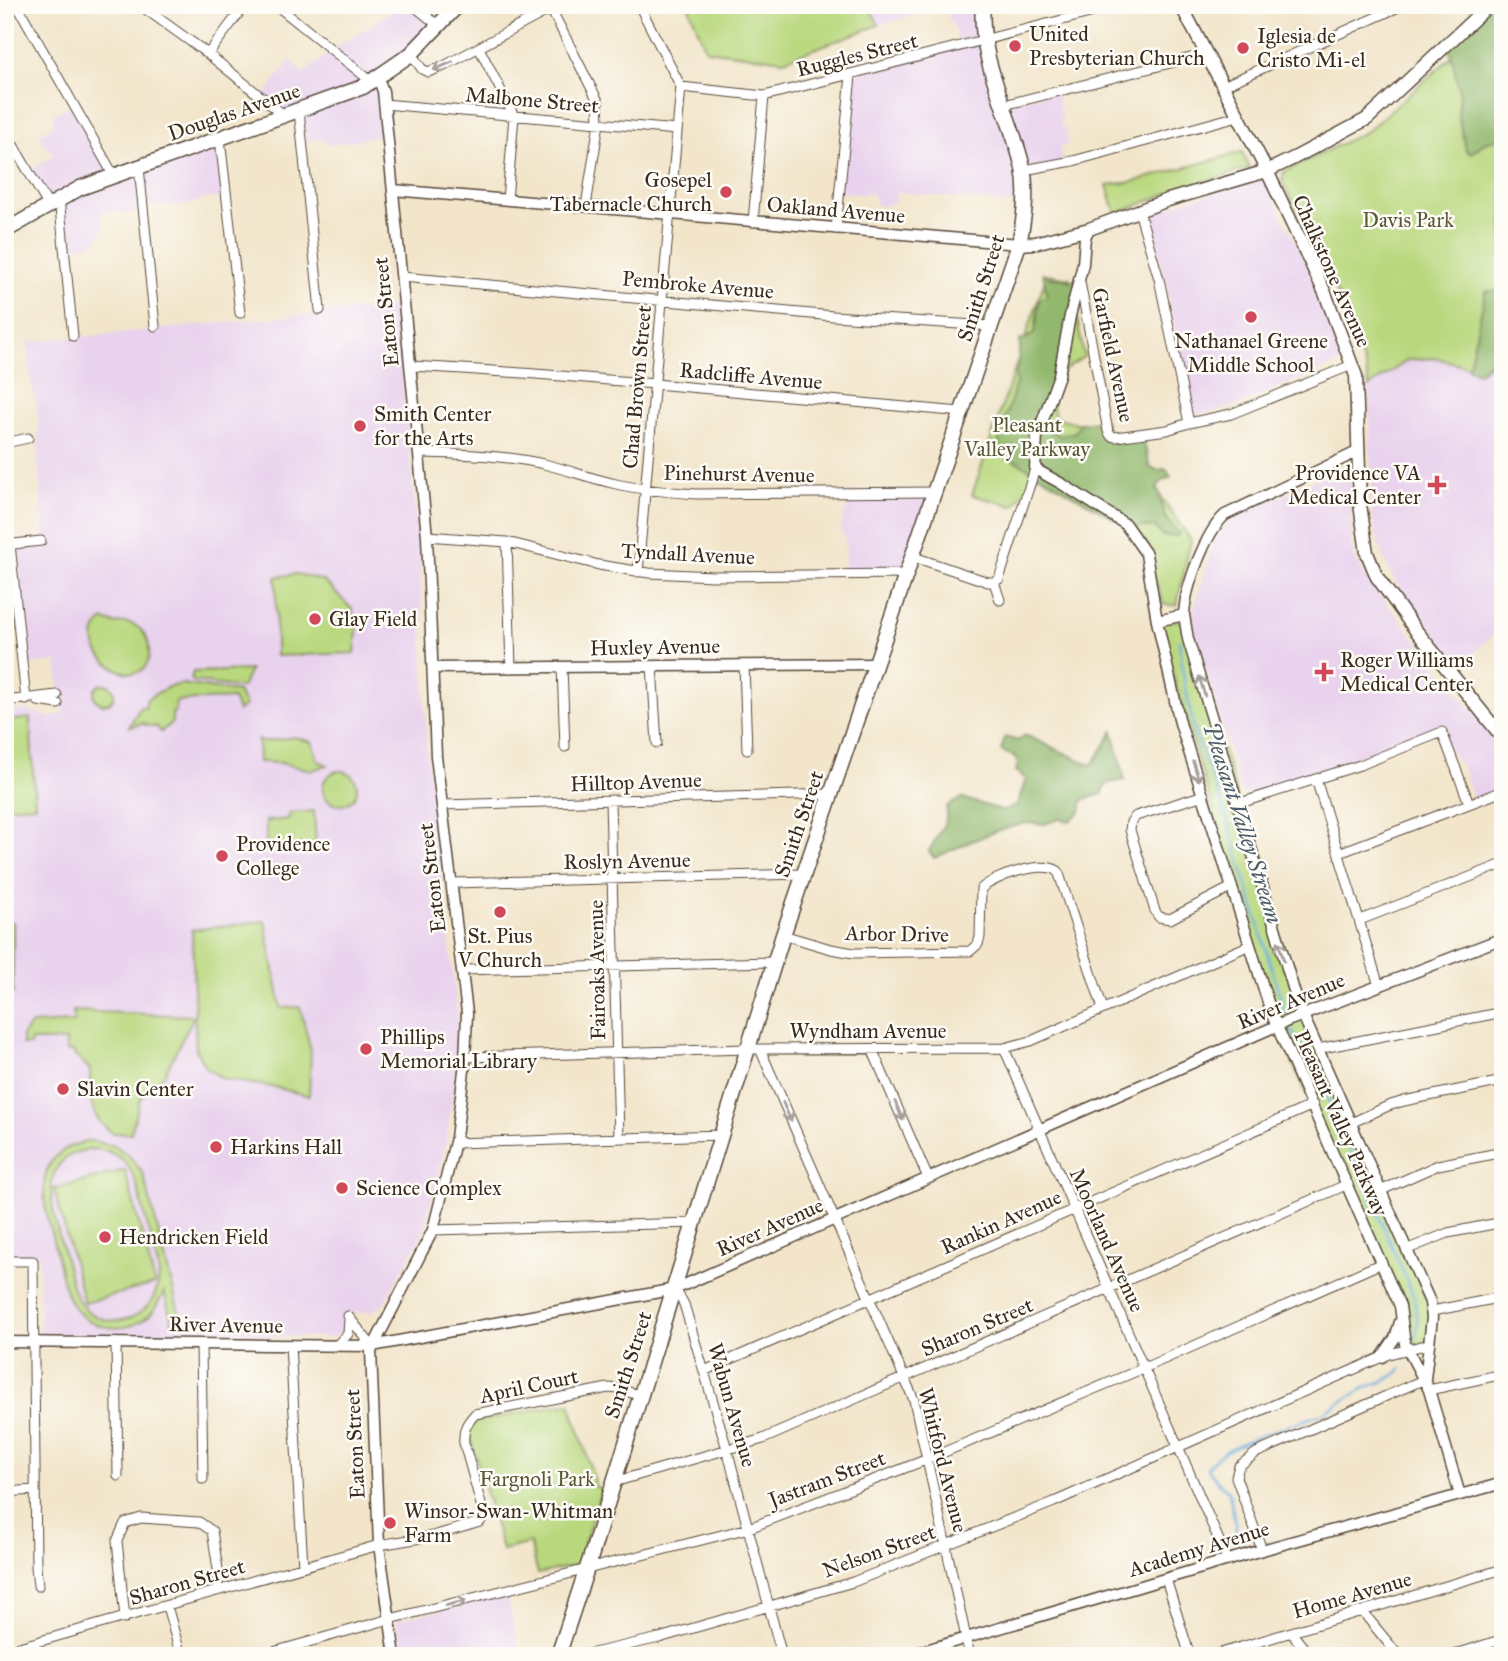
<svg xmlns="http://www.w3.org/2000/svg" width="1508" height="1661" viewBox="0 0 1508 1661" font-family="'IM FELL Great Primer',serif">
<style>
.built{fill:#e9d2ed}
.green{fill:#b9d87e;stroke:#7a814e;stroke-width:2;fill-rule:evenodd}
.forest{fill:#92b86d;stroke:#667146;stroke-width:2}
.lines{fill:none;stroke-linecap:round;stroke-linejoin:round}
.stream{stroke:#69aadd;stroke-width:2.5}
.minor-casing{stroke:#564638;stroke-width:11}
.tertiary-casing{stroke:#564638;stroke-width:13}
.secondary-casing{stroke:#564638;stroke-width:15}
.primary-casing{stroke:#564638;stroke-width:17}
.minor{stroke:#fff;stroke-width:9}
.tertiary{stroke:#fff;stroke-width:10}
.secondary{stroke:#fff;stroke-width:12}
.primary{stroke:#fff;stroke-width:14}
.oneway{stroke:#a79f9a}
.poi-dot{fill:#d1495b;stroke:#fdfcf7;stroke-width:2.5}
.labels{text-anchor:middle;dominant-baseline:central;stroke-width:5;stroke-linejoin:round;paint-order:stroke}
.poi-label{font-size:21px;fill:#3b2a1e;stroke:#fdfcf7;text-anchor:start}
.street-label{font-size:21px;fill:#3b2a1e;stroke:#fdfcf7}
.park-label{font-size:21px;fill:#5a5636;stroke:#fdfcf7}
.water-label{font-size:23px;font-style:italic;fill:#4d5d6a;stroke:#fdfcf7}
</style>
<rect width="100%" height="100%" fill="#fdfcf7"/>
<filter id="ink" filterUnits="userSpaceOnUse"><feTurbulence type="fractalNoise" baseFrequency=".0143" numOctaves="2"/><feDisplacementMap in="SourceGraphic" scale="14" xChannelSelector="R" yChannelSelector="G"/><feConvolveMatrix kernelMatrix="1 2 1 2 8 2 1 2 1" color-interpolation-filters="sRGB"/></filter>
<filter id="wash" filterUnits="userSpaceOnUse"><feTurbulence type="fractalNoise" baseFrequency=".00686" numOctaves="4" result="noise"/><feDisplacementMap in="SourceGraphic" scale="28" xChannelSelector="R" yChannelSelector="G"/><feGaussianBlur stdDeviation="1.57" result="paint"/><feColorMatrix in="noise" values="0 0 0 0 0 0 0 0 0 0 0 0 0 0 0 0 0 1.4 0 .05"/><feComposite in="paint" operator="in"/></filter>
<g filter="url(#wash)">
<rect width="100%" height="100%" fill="#f2e5ca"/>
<path class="built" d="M397,5h16l25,19 -54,50 4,17 3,46 -15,-1 -47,9 -6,-6 -17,2 -4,-27 -18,3 -21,-18 9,-15 19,-24 12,14 40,-32 36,-21z
M868,5h70v3l-59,17z
M940,5h45l-1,25 20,72 52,-9 6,26 -2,4 6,7 2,14 -8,3 2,15 -37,8v35l-129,-13 -1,10 -13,4 -6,-2 -4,-11 -16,1 -17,-3 10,-116 110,-30 -5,-19 -5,-5 -2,-13z
M74,103l41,73 104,-36 8,59 -16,-1 -27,7h-37l-2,8h-44l2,18 -8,11 -18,6h-10l-6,-48 -11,4 -18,-35 19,-11 3,-6 -10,-7 -4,-11 14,-9 -1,-10z
M1263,179l49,95 34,86 -117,48 -36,8 -43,-205z
M395,306l25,250 7,197 31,266 -2,44 -9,76 -24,94 -41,73 -10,5 -16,3 -3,-3 -13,12 3,8 -8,6 -295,-3 -1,-79h-34v-543l22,-2 22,7 14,-2 -6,-53 -28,3 -11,-112 4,-5 23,-3 -7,-86v-44l-8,-40 -2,-33z
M1503,351v272l-40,43 -58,-68 -14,-23 -12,-31 -7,-26 -3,-131 39,-27 28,-2 47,12z
M1351,464l1,86 9,20 113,143 8,-5 21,25v57l-30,10 -9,-29 -25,-38 10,-7 -207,69 -51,-177 24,-79 17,-22z
M937,491l-27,80 -67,1 3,-30 -6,-13 7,-23v-14z
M507,1595l13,61h-119l-5,-36z"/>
<path class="green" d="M688,5h180l11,20 -95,35 -78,-10z
M1503,12v339l-20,19 -47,-12 -28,2 -39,27 -3,-18 -35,-91 -49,-97 2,-9 83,-41z
M1242,152l8,16 -79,24 -55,22 -9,-29 25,-3z
M1047,274l23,4 14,79c-30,18 -36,24 -29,60l36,10 58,43 13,29 29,41 -14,65h-13l-13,-37 1,-14 -21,-35 -88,-52 -29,39 -42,-11z
M297,574l27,7 28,28 5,20 -2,24 -79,3v-79z
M104,620l12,4c20,-6 35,11 33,31 -4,45 -82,-5 -45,-35z
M1157,621h28l117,394 130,296 -3,33 -22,5 -1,-33 -129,-289z
M250,670l-8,18 -49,-7 -2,-3 2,-6z
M182,684l56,8 7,14 -7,5 -5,-12 -57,2 -1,11 -3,1v9l-11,10 -4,-5 -12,-2 -1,-2 -15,4 11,-20 5,1 2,-9 21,-12z
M94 694a10 10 0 1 1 20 0a10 10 0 1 1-20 0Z
M30,718l5,87 -30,2v-86z
M294,737l18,5 6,19 10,4 -16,5 -32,-7 -21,-1 -1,-22 5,2z
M323 788a17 17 0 1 1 34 0a17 17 0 1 1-34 0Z
M314,811l2,34 -50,3v-27l23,-2v-6z
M265,921l16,87 19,-1 11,44 -2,45 -31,-8 -54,-9 -18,-11 -10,-17 -4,-121z
M5,922h8v71h-8z
M73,1011l121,5 -30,59 -24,24 -9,34h-18c-25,-15 -23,-38 -23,-64l-15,-13 -1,-4 -8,-1v-10h-35l-1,4h-8v-9l9,-12 43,-2z
M90,1141l26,5 14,11 13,16 38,147 -9,2 -8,-30c-4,8 -8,16 -14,23 -23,20 -59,16 -77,-9 -11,-17 -14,-42 -19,-62 -11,-43 -26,-93 36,-103zM90,1149c41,0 46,31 54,64 5,18 9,35 14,53 9,57 -66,77 -85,23 -5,-18 -9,-36 -14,-53 -9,-36 -20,-79 31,-87z
M125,1170l30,114 -71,19 -30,-114z
M570,1403l25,78 -1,5 8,3 -25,76 -39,9 -8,-31 -28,7 -33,-117 3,-7 6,-5z"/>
<path class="forest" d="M1487,5h16c0,22 -12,26 0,50v82l-20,7 -12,9 -5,-3 -8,-34 2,-22 -9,-41 -6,-6z
M1043,273l8,5h10l17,5 -13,55 -26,89 22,9 14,-4 5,-9 25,-3 3,13 34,2 8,32 7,3 9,-1 5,8 -9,4 -5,7 9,31 13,14 -3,3h-13l-8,-9h-26l-110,-64 -24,-10 21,-70c-2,-15 5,-27 4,-42l15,-8 4,-33 8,-5z
M1503,287v62l-24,23 -11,-3 18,-78h11z
M1113,731l12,49 -16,3 -5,5 -1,6 -16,4 -5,4v8l-12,11 -10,-2 -19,6c-17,-11 -88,25 -107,33l-5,-7 17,-30 1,-15 15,-8 41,13 14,-6 9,-26 -10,-8 2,-9 -4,-6 -13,-5 4,-14 13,4 7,-6 66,30 4,-4z"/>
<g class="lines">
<path class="stream" d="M1179,641l6,45 11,51 28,72 61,204
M1292,1031l30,54 92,212 4,27 -3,15
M1239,1546l-10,-55 -12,-9 -9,-14c9,-24 94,-44 117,-56 13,-7 25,-16 38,-23 13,-6 29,-9 38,-20"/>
</g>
</g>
<g filter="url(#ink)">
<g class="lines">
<defs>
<path id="minor" d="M17,5l97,171
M140,5l68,49 77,62
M276,5l96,77
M413,5l26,21
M551,9l47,92 1,22 -13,83
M1184,12l17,-7
M479,48l35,68 -7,84
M208,54l37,-49
M411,54l11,15 6,3 16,-6 114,-61
M1223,86l180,-81
M681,87l83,9 357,-91
M384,104l293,26
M1004,105l202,-51
M299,111l21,199
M5,131l43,74
M220,139l20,174
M139,167l16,159
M1024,170l49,-9 165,-45
M59,198l14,138
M1139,211l20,68 30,144
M753,222l11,-126
M836,229l15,-154
M402,277l431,39 158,10
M1080,282l28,149 3,5 5,1 51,-7 22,-7 42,-9 121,-49
M411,366c184,10 368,30 552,46
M5,443l23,-5
M419,453c43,1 87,2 129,12 23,6 45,14 68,19 26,6 53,8 80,10l241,-2
M427,536l80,6 92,23 50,8 64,3 195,-2
M507,542l4,126
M10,544l16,156
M5,545l36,-4
M914,557l74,25h6
M638,572l43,-485 -42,-82
M994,582l5,-3 36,-110
M994,582l6,18
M744,665l3,85
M652,666l5,77
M562,667l3,80
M5,701l52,-6
M38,701l20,3
M1493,726l10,-9
M1316,779l63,207
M1204,795l-68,21 -5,6 -1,8 25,81 4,6 11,2 62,-32
M610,800l9,338
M1237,804l123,-39 82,-33 27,71
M442,805l389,-11
M1339,853l164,-62
M452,883l352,-9
M1360,920l143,-56
M783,935l48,14 23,4 116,-2 8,-7 2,-7 1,-48c13,-13 62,-29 77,-18l3,9 42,129
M462,970l313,-8
M1004,1048l224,513
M760,1049l154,351 56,256
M872,1049l56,129
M1318,1049l185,-37
M466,1057l282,-8 256,-1 27,-7 219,-96
M1351,1123l37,-17 16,-5 99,-20
M455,1143l267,-8
M1382,1190l56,-25 65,-13
M433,1230l262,-7
M1408,1249l40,-16 55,-11
M5,1261h28l3,306 2,19
M675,1289l9,15 43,145 55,207
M1432,1311l71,-14
M348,1316l24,30
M116,1343l2,133
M201,1344l2,135
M290,1345l13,221
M337,1345l11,-11 1,-16
M704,1371l609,-266
M1429,1390l74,-16
M614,1482l149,-43 585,-255
M5,1492l30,-2
M1262,1550l-26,-73 3,-11 17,-13 169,-74
M1166,1579l24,77
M167,1606l14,50
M1362,1611l37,45
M125,1618l-8,-77 8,-18 16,-5 58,4 13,9 6,38 -1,22
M1291,1632l19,24
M5,1651l374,-106 54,-9 47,-14 4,-7 -20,-72c-1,-14 2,-19 11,-29l133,-26 12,1 21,7
M259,1656l131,-37 359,-91 179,-69 216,-91 238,-105
M580,1656l79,-18 194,-56 201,-80 335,-148 40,-10
M1211,1656l292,-87
M1450,1656l53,-17"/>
<path id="tertiary" d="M378,78l5,13 44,445 9,220 31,257 -2,49 -9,76 -23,92 -62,121 8,194 16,111
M393,190l626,54
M1089,229l-4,8 -2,27 -13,52 -11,59 -22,61 -2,33 27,15 63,40 21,30 11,67 23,102 92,292 128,291 5,38 24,46 31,105
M1184,615l4,24 110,365 132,298 2,16 -7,61
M1157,621l27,-6c1,-27 21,-82 41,-100l134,-64
M433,668l443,-4
M5,1342l367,4 303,-57 615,-269 213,-82
M1382,1357l13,-19 5,-16
M906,1656l356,-106 241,-67"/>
<path id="secondary" d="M1181,5l86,166 58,122 31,83 4,128 7,49 10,24 37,51 89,110
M1019,244l16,-1 54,-14 79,-29 99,-29 27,-13 73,-39 122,-114"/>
<path id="primary" d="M5,231l75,-43 283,-101 48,-33 47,-49
M558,1656l34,-103 191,-618 236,-691c5,-25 9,-51 4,-76 -12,-52 -45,-109 -40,-163"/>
</defs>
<use href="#minor" class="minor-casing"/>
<use href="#tertiary" class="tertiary-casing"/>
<use href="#secondary" class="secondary-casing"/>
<use href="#primary" class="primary-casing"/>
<use href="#minor" class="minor"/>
<use href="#tertiary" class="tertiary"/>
<use href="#secondary" class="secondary"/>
<use href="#primary" class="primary"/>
</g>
<defs><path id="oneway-shaft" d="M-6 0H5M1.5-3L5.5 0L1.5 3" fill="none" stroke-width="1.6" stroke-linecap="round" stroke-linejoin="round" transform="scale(1.75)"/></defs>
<g class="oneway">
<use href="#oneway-shaft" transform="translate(443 66) rotate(157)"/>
<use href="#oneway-shaft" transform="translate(1202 686) rotate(-106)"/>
<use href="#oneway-shaft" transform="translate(1196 771) rotate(72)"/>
<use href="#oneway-shaft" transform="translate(1281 951) rotate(-107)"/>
<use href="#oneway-shaft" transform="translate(899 1111) rotate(67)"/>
<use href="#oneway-shaft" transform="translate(787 1112) rotate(66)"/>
<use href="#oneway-shaft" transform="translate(456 1603) rotate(-14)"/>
</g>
</g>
<g class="poi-dot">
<circle cx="1015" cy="46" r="7"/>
<circle cx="1243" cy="48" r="7"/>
<circle cx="726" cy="192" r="7"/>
<circle cx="1251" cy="317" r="7"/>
<circle cx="360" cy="426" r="7"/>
<path d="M1433.5 474.5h7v7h7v7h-7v7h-7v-7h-7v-7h7z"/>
<circle cx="315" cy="619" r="7"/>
<path d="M1320.5 661.5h7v7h7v7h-7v7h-7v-7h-7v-7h7z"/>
<circle cx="222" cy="856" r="7"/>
<circle cx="500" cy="912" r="7"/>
<circle cx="366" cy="1049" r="7"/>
<circle cx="63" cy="1089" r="7"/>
<circle cx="216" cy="1147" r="7"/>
<circle cx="342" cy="1188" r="7"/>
<circle cx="105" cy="1237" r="7"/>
<circle cx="390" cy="1523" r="7"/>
</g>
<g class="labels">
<g class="poi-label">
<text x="1029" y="34">United<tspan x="1029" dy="24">Presbyterian Church</tspan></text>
<text x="1257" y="36">Iglesia de<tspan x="1257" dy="24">Cristo Mi-el</tspan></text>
<text x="712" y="180" text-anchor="end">Gosepel<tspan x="712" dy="24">Tabernacle Church</tspan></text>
<text x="1251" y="341" text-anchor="middle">Nathanael Greene<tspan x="1251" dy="24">Middle School</tspan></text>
<text x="374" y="414">Smith Center<tspan x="374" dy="24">for the Arts</tspan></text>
<text x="1421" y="473" text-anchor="end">Providence VA<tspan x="1421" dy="24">Medical Center</tspan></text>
<text x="329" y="619">Glay Field</text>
<text x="1340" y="660">Roger Williams<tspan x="1340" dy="24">Medical Center</tspan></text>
<text x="236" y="844">Providence<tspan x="236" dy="24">College</tspan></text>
<text x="500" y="936" text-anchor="middle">St. Pius<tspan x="500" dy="24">V Church</tspan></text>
<text x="380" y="1037">Phillips<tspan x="380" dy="24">Memorial Library</tspan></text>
<text x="77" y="1089">Slavin Center</text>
<text x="230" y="1147">Harkins Hall</text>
<text x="356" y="1188">Science Complex</text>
<text x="119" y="1237">Hendricken Field</text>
<text x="404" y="1511">Winsor-Swan-Whitman<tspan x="404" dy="24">Farm</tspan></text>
</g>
<g class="street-label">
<text transform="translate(857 55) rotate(-14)">Ruggles Street</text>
<text transform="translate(532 100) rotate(5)">Malbone Street</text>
<text transform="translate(234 112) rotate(-19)">Douglas Avenue</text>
<text transform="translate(836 210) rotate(5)">Oakland Avenue</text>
<text transform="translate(1332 271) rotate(66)">Chalkstone Avenue</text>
<text transform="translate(698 285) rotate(5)">Pembroke Avenue</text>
<text transform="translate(981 288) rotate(-72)">Smith Street</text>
<text transform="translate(386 312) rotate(-96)">Eaton Street</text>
<text transform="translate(1113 355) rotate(78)">Garfield Avenue</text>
<text transform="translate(751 376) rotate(5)">Radcliffe Avenue</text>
<text transform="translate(637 387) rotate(-85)">Chad Brown Street</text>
<text transform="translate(739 474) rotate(1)">Pinehurst Avenue</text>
<text transform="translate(688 554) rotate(3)">Tyndall Avenue</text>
<text transform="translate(655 647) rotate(-1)">Huxley Avenue</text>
<text transform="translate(636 782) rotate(-2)">Hilltop Avenue</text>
<text transform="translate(799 824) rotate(-71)">Smith Street</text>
<text transform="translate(627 861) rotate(-1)">Roslyn Avenue</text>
<text transform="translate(432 878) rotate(-97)">Eaton Street</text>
<text transform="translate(897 934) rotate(1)">Arbor Drive</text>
<text transform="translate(597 970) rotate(-91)">Fairoaks Avenue</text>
<text transform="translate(1291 1001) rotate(-23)">River Avenue</text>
<text x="868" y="1031">Wyndham Avenue</text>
<text transform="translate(1341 1123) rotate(66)">Pleasant Valley Parkway</text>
<text transform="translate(1001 1222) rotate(-24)">Rankin Avenue</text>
<text transform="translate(770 1227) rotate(-24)">River Avenue</text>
<text transform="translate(1107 1240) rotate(66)">Moorland Avenue</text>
<text transform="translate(226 1325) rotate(1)">River Avenue</text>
<text transform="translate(977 1327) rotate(-23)">Sharon Street</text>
<text transform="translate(628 1365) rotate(-72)">Smith Street</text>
<text transform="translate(529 1386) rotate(-12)">April Court</text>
<text transform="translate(732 1405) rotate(74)">Wabun Avenue</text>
<text transform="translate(355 1444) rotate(-93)">Eaton Street</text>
<text transform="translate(943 1460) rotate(76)">Whitford Avenue</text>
<text transform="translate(827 1479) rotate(-21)">Jastram Street</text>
<text transform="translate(1199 1549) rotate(-17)">Academy Avenue</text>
<text transform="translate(879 1551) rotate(-20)">Nelson Street</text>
<text transform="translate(187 1582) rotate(-16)">Sharon Street</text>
<text transform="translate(1352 1595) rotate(-16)">Home Avenue</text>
</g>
<g class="park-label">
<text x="1408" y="220">Davis Park</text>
<text x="1027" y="425">Pleasant<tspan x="1027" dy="24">Valley Parkway</tspan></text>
<text x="537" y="1479">Fargnoli Park</text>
</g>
<g class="water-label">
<text transform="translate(1243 823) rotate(72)">Pleasant Valley Stream</text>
</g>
</g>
<rect width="1508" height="1661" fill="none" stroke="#fdfcf7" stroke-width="28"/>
</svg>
